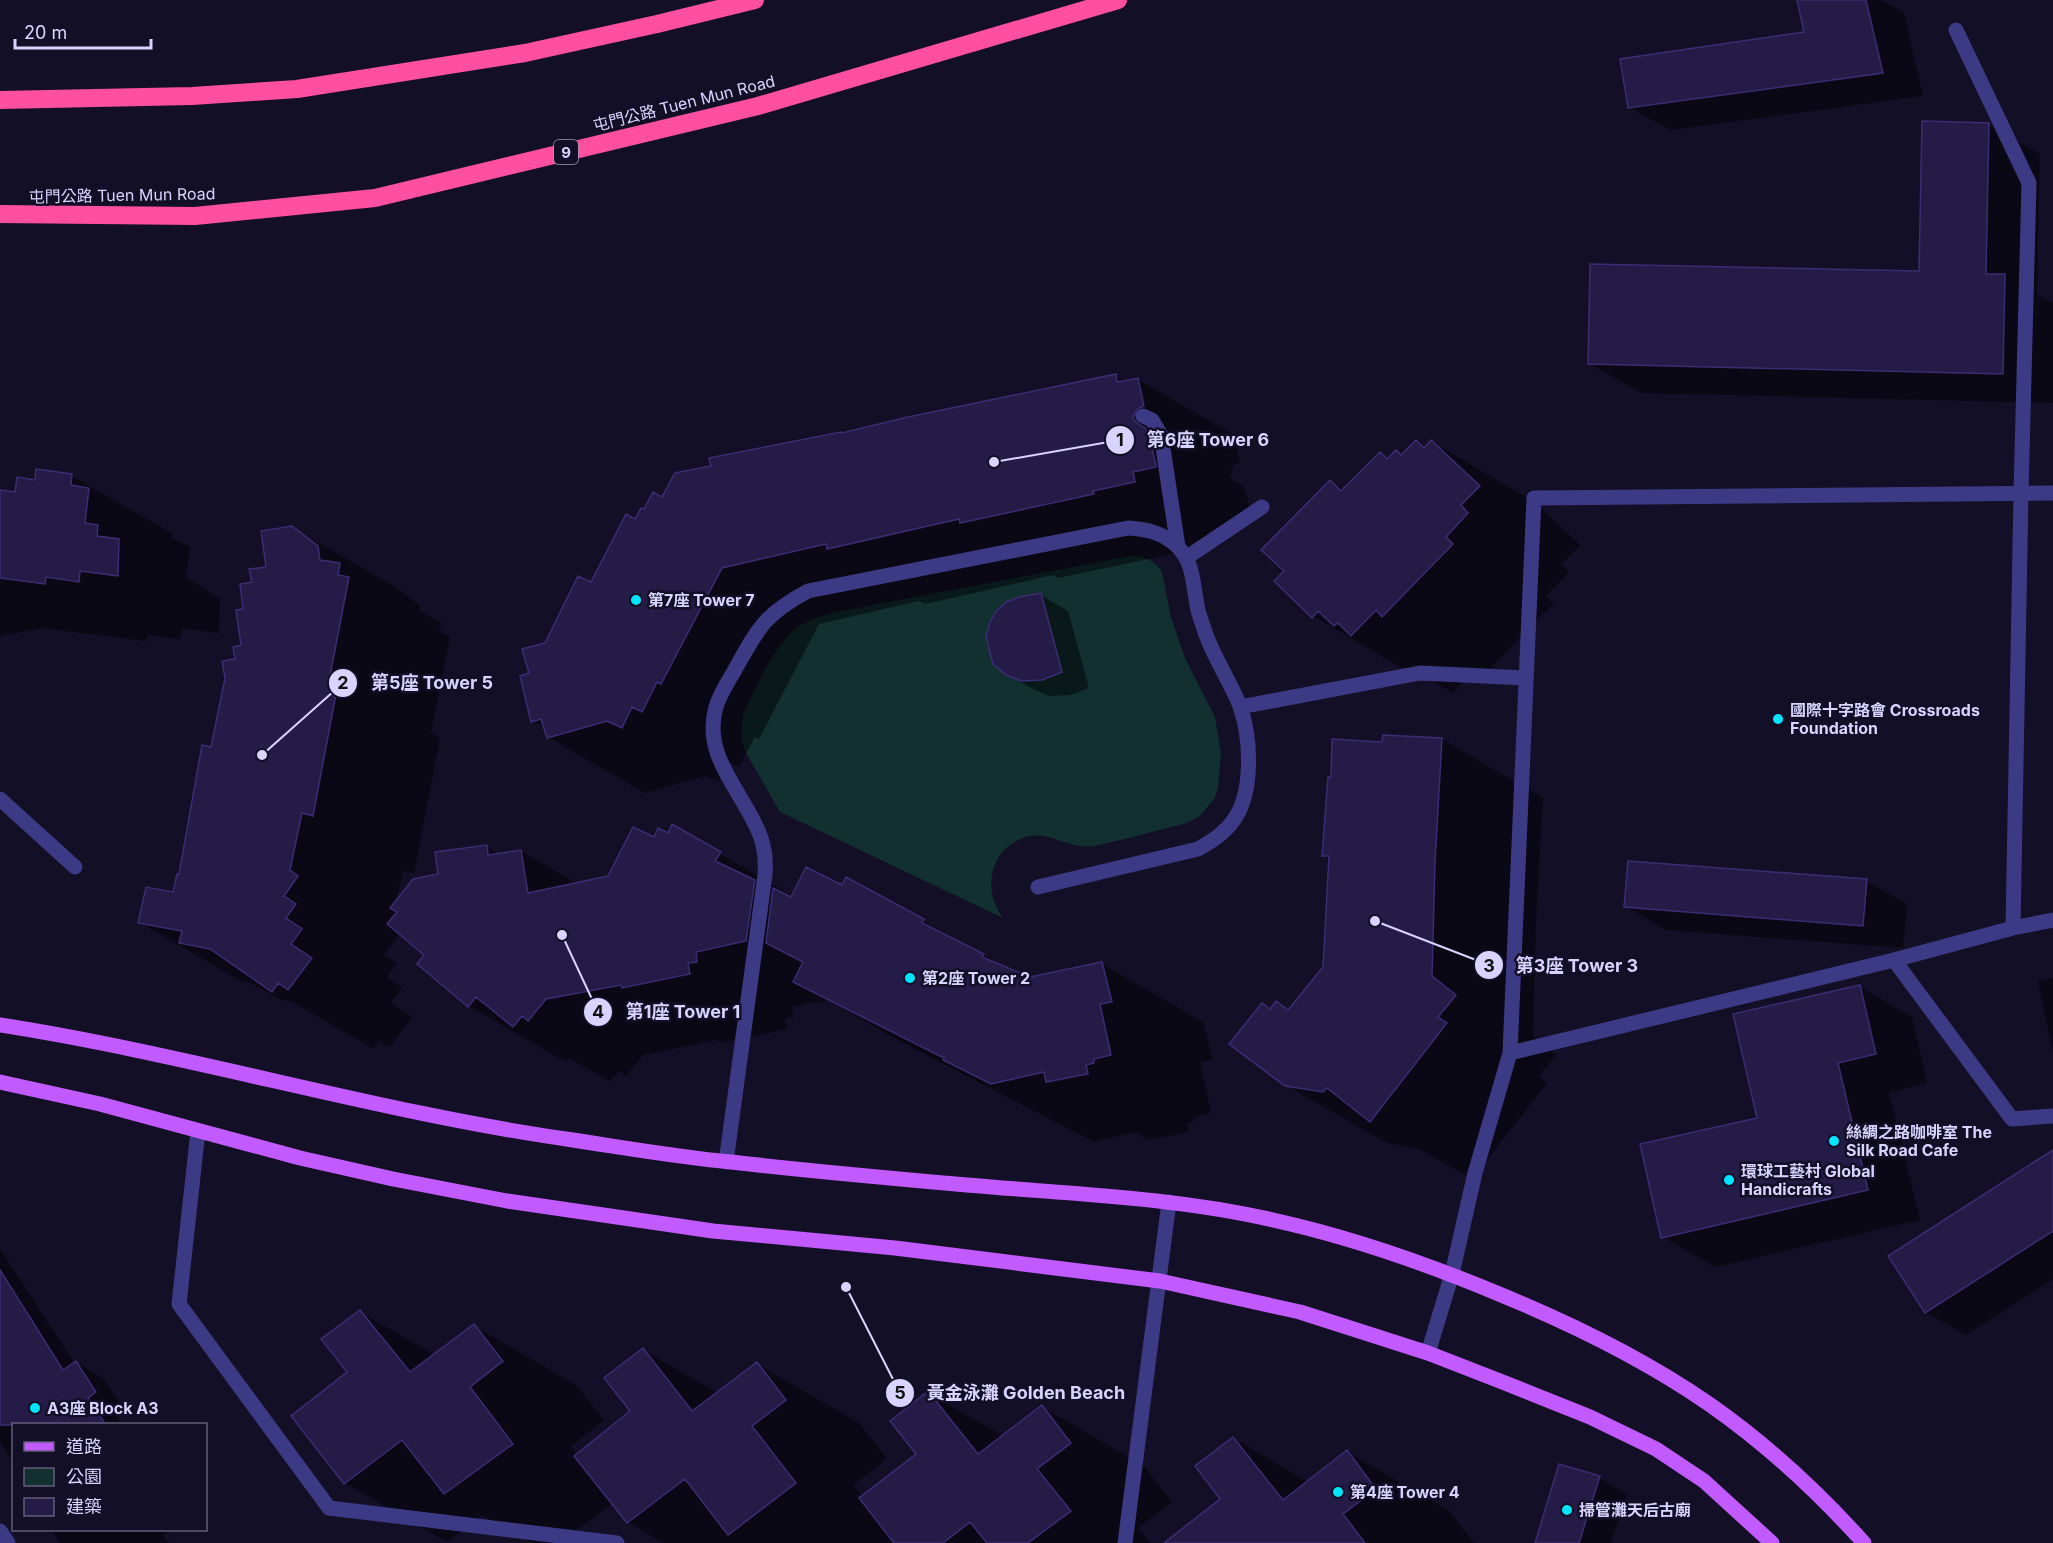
<svg xmlns="http://www.w3.org/2000/svg" width="2053" height="1543" viewBox="0 0 2053 1543" font-family="Inter,'Noto Sans TC',sans-serif">
<style>
.green{fill:#12302f}
.shadow{fill:#0007;fill-rule:evenodd}
.building{fill:#241b47;stroke:#3b2d73;stroke-width:1.5}
.lines{fill:none;stroke-linecap:round;stroke-linejoin:round}
.minor{stroke:#3d3a85;stroke-width:15}
.major{stroke:#c25bff;stroke-width:15}
.highway{stroke:#ff4fa3;stroke-width:18}
.poi-dot{fill:#00e5ff;stroke:#130f26;stroke-width:2}
.labels{text-anchor:middle;dominant-baseline:central;stroke-width:5;stroke-linejoin:round;paint-order:stroke}
.shield{fill:#130f26;stroke:#9e99be;stroke-width:1.5}
.shield-label{font-size:15px;font-weight:bold;fill:#d9d4ff}
.street-label{font-size:16px;fill:#d9d4ff;stroke:#130f26}
.poi-label{font-size:16px;font-weight:bold;fill:#d9d4ff;stroke:#130f26;text-anchor:start}
.leader{fill:none;stroke:#d9d4ff;stroke-width:2}
.callout-dot{fill:#d9d4ff;stroke:#130f26;stroke-width:2}
.mark-label{font-size:18px;text-anchor:middle;font-weight:bold;fill:#111}
.callout-label{font-size:18px;text-anchor:middle;font-weight:bold;fill:#d9d4ff;stroke:#130f26;stroke-width:5;stroke-linejoin:round;paint-order:stroke}
</style>
<rect width="100%" height="100%" fill="#130f26"/>
<path class="green" d="M1131,556c14,0 23,4 31,16l9,45 14,41 30,59 6,36 -3,35 -3,10 -15,18 -13,7c-30,7 -62,17 -93,23 -32,5 -49,-25 -84,-1 -7,5 -13,13 -16,22 -6,19 -2,35 9,51l-223,-106 -34,-59 -5,-16 2,-23c14,-27 32,-73 58,-89 13,-7 26,-11 40,-14z"/>
<path class="shadow" d="M1798,0h83l23,13 19,83 -253,34 -41,-23 177,-74z
M1988,124l52,30 -3,140 16,9v100l-412,-10 -52,-30 332,-90z
M1116,376l10,5 11,-2 97,56 6,27 -6,2 -4,10 2,6 10,5 4,7 6,31 -23,5 2,9 -41,9 1,4 -133,28 -5,-3 -128,29 -6,-3 -100,23 -60,115 -4,-2 -16,30 -10,-5 -10,20 -14,-6 -60,17 -97,-56 -3,-9 -12,-7 -2,-47 15,-29 46,-61 52,-73 69,-44 128,-34z
M1416,442l10,6 6,-6 101,59 47,44 -19,20 8,7 -23,24 8,7 -69,71 -9,-5 -23,24 -36,-21 -3,3 -101,-59 -27,-45 45,-90 13,8 36,-35 9,6 7,-8 7,4z
M72,476l101,58 -1,4 18,9 -4,30 34,22 -1,34 -37,-5 -2,11 -33,-4 -1,6 -104,-13 -42,8v-144l16,2 20,-13z
M292,528l102,58 25,19 1,6 21,12 -2,8 11,6 -19,96 9,5 -26,135 -11,-2 -7,31 91,-55 12,8 22,-4 57,33 31,-6 45,-39 15,-3 4,-9 120,69 49,-9 81,34 85,48 22,10 72,-15 101,58 10,37 -13,3 11,51 -17,4 1,4 -8,2 2,9 -41,8 -12,-8 -42,10 -198,-103 -68,-39 -36,7 2,10 -9,1 2,11 -67,14 -4,-3 -73,15 -17,21 -7,-5 -9,10 -41,-23 -3,4 -97,-56 -50,-42 7,-9 -26,-22 -16,22 13,9 -10,13 15,11 -11,15 21,14 -22,30 -11,-6 -5,8 -82,-47 -10,-2 -31,-17 -10,-2 -102,-59 36,-28 37,-146 25,-88 6,-14 2,-36 9,-26 14,-16zM395,909l4,3 -6,7z
M1041,595l27,16 21,77 -19,7 -20,1 -15,-6 -29,-16z
M1442,739l101,59 -7,123 -3,115 23,19 -17,21 8,7 -75,96 -53,-30 -32,-6 -102,-58 -23,-80 9,5 6,-7 13,7 34,-43 6,-108 -7,-4 61,-112z
M1866,881l41,23 -4,44 -237,-18 -40,-24z
M2053,978v74l-15,-71z
M1860,987l52,30 15,66 -38,9 31,128 -205,47 -52,-30 96,-118z
M2053,1152v127l-87,56 -40,-23z
M0,1249l75,115 2,-1 27,16 19,30 -8,5 7,10h-108v40l-14,-22z
M360,1312l75,43 39,-29 102,59 28,35 -33,26 6,9 55,-43 11,-62 75,43 39,-29 102,59 28,36 -34,26 10,12 55,-43 10,-61 76,43 38,-29 102,59 28,36 -34,26 12,15h-486l-36,-21 -15,-19 -54,40h-28l-49,-28 -35,27 -102,-59 5,-110z
M1233,1438l75,44 40,-30 101,59 25,32h-308l56,-44z
M1599,1478l28,16 -16,49h-75z
M51,1530h120l-8,5 6,8h-109z"/>
<path class="building" d="M1797,0h69l17,73 -255,35 -8,-49 184,-27z
M1922,121l67,2 -3,151h19l-2,100 -415,-10 2,-100 329,7z
M1116,374l1,8 21,-4 6,28 -7,3 -4,9 3,4 9,6 4,7 7,30v2l-23,5 2,10 -42,9 1,3 -134,29 -1,-4 -132,30 -1,-5 -104,24 -61,116 -4,-2 -15,30 -10,-5 -10,21 -15,-7 -60,17 -6,-19 -10,3 -11,-46 9,-3 -7,-24 23,-6 33,-67 13,6 35,-68 9,5 6,-11 3,1 9,-17 9,5 13,-24 36,-7 -2,-8 132,-26 1,1 66,-16z
M1416,440l8,8 7,-8 49,46 -19,19 7,8 -22,24 7,7 -71,73 -6,-7 -25,26 -13,-13 -4,3 -16,-15 -6,7 -38,-37 10,-10 -23,-21 69,-70 11,11 39,-39 7,7 9,-9 5,5z
M36,469l36,5 -1,11 18,3 -4,35 13,2 -1,11 22,3 -1,37 -38,-5 -1,11 -33,-5 -1,7 -45,-6v-88l15,2 2,-15 18,3z
M292,526l26,20 2,14 20,3 -2,12 11,2 -19,99 9,2 -26,138 -11,-3 -12,57 8,6 -14,20 12,8 -10,14 16,11 -11,15 21,14 -24,32 -10,-7 -6,9 -62,-43 -31,-6 3,-12 -44,-8 8,-36 27,5 4,-18h2l23,-129 9,2 14,-69 -3,-17 13,-2 -2,-12 8,-2 -5,-35 7,-1 -3,-25 12,-2 -3,-13 17,-2 -5,-36z
M1041,593l21,79 -20,8 -21,1 -15,-6 -13,-11 -7,-27 4,-15 6,-11 10,-9 13,-5z
M1383,735l59,3 -7,124 -3,114 24,19 -18,22 9,6 -77,99 -43,-34 -4,4 -38,-6 -56,-42 33,-41 8,6 6,-8 12,9 35,-43 6,-111h-7l6,-79h3l1,-38 50,3z
M672,824l49,28 -6,9 40,19 -9,61 -50,11 1,10 -9,1 2,11 -68,14 -1,-3 -75,14 -18,22 -6,-5 -9,11 -37,-30 -8,10 -51,-43 7,-9 -37,-31 10,-12 -7,-4 23,-29 25,-5 -3,-22 52,-7 1,10 33,-5 7,43 80,-17 25,-49 21,10 4,-9 10,5z
M1628,861l239,18 -4,47 -239,-19z
M806,867l36,18 4,-8 78,42 -2,4 62,31 -2,3 48,20 72,-15 10,40 -12,2 11,51 -17,4v4l-8,2 2,9 -42,8 -2,-10 -53,12 -48,-24 1,-2 -151,-76 10,-20 -37,-19 7,-55 18,9z
M1860,985l16,69 -38,9 30,127 -207,48 -21,-94 117,-26 -24,-104z
M2053,1150v81l-128,82 -37,-57z
M0,1270l63,100 13,-9 20,31 -8,6 18,27h-106z
M360,1310l50,62 64,-48 29,37 -33,26 43,57 -69,50 -42,-54 -58,44 -53,-68 56,-44 -26,-33z
M643,1348l49,63 65,-49 29,38 -34,26 44,57 -68,52 -43,-56 -58,44 -53,-67 56,-45 -26,-33z
M928,1391l50,63 64,-49 29,38 -34,26 34,42 -43,32h-41l-17,-21 -27,21h-49l-35,-45 57,-44 -26,-33z
M1233,1437l50,63 64,-50 29,39 -33,25 22,29h-201l56,-44 -25,-33z
M1559,1464l41,12 -21,67h-44z"/>
<g class="lines">
<path class="minor" d="M1956,30l73,153 -8,310 -8,435
M1143,416l9,4 9,15 17,112
M1186,558l76,-51
M1240,707l180,-34 106,5
M0,799l75,68
M1894,960l118,159 41,-3
M1510,1053l384,-93 119,-32 40,-8
M198,1131l-19,173 150,204 288,35
M726,1162l39,-287c1,-13 0,-25 -4,-37 -15,-44 -60,-80 -45,-131 4,-14 14,-28 21,-41 22,-40 30,-53 71,-75l320,-63c19,1 35,5 49,18 18,17 16,43 21,64 2,8 5,15 7,22 9,26 25,49 35,74 11,32 14,87 -7,115 -9,13 -22,21 -35,28l-160,38
M1428,1353l24,-79 23,-101 35,-120 24,-555 519,-5
M0,1531l8,12
M1125,1543l44,-341"/>
<path class="major" d="M0,1025c193,30 380,88 573,115 53,8 105,17 158,22 78,9 157,16 236,23 102,9 206,12 306,35 77,17 152,43 226,74 73,30 145,65 210,110 56,39 109,88 155,139
M0,1082l100,22 200,54 93,21 114,22 206,30 182,17 265,33 140,31 128,41 77,30 85,34 66,32 48,32 68,62"/>
<path class="highway" d="M0,100l192,-4 105,-7 228,-36 132,-29 98,-24
M0,214l195,2 180,-18 383,-92 360,-106"/>
</g>
<g class="poi-dot">
<circle cx="636" cy="600" r="6"/>
<circle cx="1778" cy="719" r="6"/>
<circle cx="910" cy="978" r="6"/>
<circle cx="1834" cy="1141" r="6"/>
<circle cx="1729" cy="1180" r="6"/>
<circle cx="35" cy="1408" r="6"/>
<circle cx="1338" cy="1492" r="6"/>
<circle cx="1567" cy="1510" r="6"/>
</g>
<g class="labels">
<rect class="shield" x="554" y="140" width="24" height="24" rx="4.5"/>
<g class="shield-label">
<text x="566" y="152">9</text>
</g>
<g class="street-label">
<text transform="translate(684 103) rotate(-14)">屯門公路 Tuen Mun Road</text>
<text transform="translate(122 195) rotate(-1)">屯門公路 Tuen Mun Road</text>
</g>
<g class="poi-label">
<text x="648" y="600">第7座 Tower 7</text>
<text x="1790" y="710">國際十字路會 Crossroads<tspan x="1790" dy="18">Foundation</tspan></text>
<text x="922" y="978">第2座 Tower 2</text>
<text x="1846" y="1132">絲綢之路咖啡室 The<tspan x="1846" dy="18">Silk Road Cafe</tspan></text>
<text x="1741" y="1171">環球工藝村 Global<tspan x="1741" dy="18">Handicrafts</tspan></text>
<text x="47" y="1408">A3座 Block A3</text>
<text x="1350" y="1492">第4座 Tower 4</text>
<text x="1579" y="1510">掃管灘天后古廟</text>
</g>
</g>
<path class="leader" d="M994 462L1120 440M262 755L343 683M1375 921L1489 965M562 935L598 1012M846 1287L900 1393"/>
<g class="callout-dot">
<circle cx="994" cy="462" r="6"/>
<circle cx="262" cy="755" r="6"/>
<circle cx="1375" cy="921" r="6"/>
<circle cx="562" cy="935" r="6"/>
<circle cx="846" cy="1287" r="6"/>
<circle cx="1120" cy="440" r="15"/>
<circle cx="343" cy="683" r="15"/>
<circle cx="1489" cy="965" r="15"/>
<circle cx="598" cy="1012" r="15"/>
<circle cx="900" cy="1393" r="15"/>
</g>
<g class="mark-label">
<text x="1120" y="446">1</text>
<text x="343" y="689">2</text>
<text x="1489" y="972">3</text>
<text x="598" y="1018">4</text>
<text x="900" y="1399">5</text>
</g>
<g class="callout-label">
<text x="1208" y="446">第6座 Tower 6</text>
<text x="432" y="689">第5座 Tower 5</text>
<text x="1577" y="972">第3座 Tower 3</text>
<text x="683" y="1018">第1座 Tower 1</text>
<text x="1026" y="1399">黃金泳灘 Golden Beach</text>
</g>
<rect x="12" y="1423" width="195" height="108" fill="#130f26" stroke="#625e7d" stroke-width="1.5"/>
<rect x="24" y="1442" width="30" height="9" fill="#c25bff" stroke="#625e7d" stroke-width="1.5"/>
<text x="66" y="1453" font-size="18" fill="#d9d4ff">道路</text>
<rect x="24" y="1468" width="30" height="18" fill="#12302f" stroke="#625e7d" stroke-width="1.5"/>
<text x="66" y="1483" font-size="18" fill="#d9d4ff">公園</text>
<rect x="24" y="1498" width="30" height="18" fill="#241b47" stroke="#625e7d" stroke-width="1.5"/>
<text x="66" y="1513" font-size="18" fill="#d9d4ff">建築</text>
<path d="M15 39v9h136v-9" fill="none" stroke="#d9d4ff" stroke-width="3"/>
<text x="24" y="39" font-size="18" fill="#d9d4ff" stroke="#130f26" stroke-width="4.5" paint-order="stroke">20 m</text>
</svg>
